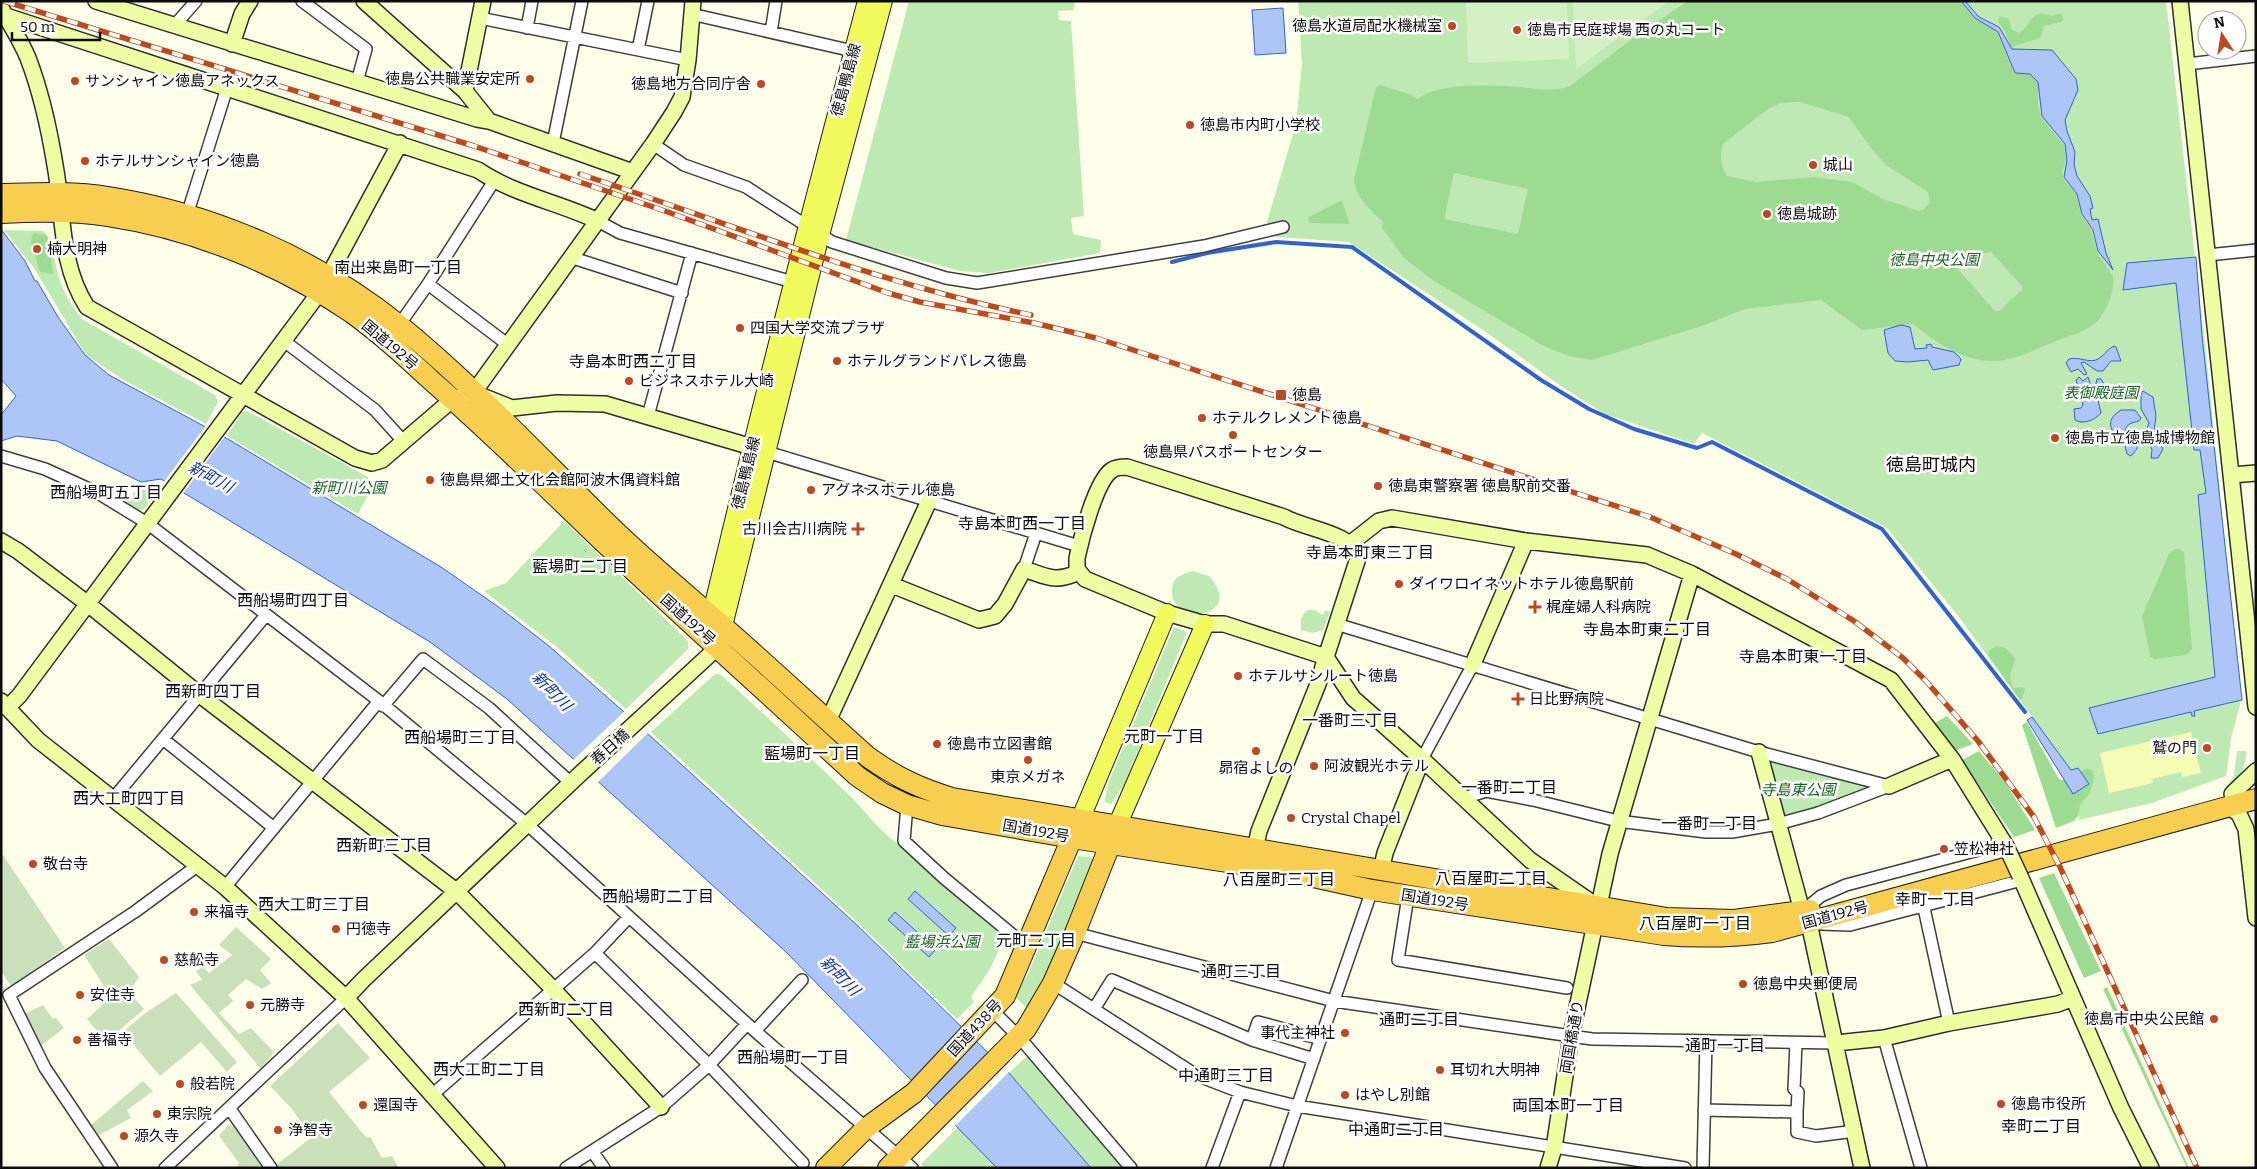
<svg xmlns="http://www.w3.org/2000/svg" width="2257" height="1169" viewBox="0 0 2257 1169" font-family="Bitter,'Noto Sans JP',serif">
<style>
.green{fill:#bfe9b3}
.forest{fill:#9dda92;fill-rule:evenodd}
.sand{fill:#f6fbb5}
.cemetery{fill:#c9e0bb}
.pitch{fill:#d4f0c5}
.water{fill:#adc5f7;stroke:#3362cf}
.pier{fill:#fdffe9}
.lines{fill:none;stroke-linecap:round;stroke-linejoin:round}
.stream{stroke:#3362cf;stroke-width:4}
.street-casing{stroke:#3e3e3e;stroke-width:14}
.secondary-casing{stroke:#2d2d2d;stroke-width:18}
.primary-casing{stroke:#1c1c1c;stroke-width:20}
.highway-casing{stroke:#1c1c1c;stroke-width:22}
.street{stroke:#fff;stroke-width:11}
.secondary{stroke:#eeffa4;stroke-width:15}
.primary{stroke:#f2fb5d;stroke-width:18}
.highway{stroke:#f7ce4f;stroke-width:20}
.rail-casing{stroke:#bd4922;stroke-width:5.5}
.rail{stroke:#fff;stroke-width:4;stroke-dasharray:11;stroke-linecap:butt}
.secondary-bridge-casing{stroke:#2d2d2d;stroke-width:18;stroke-linecap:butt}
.secondary-bridge{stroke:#eeffa4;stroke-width:15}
.poi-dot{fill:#bd4922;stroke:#fff;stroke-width:2}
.labels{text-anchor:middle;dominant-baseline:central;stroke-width:5;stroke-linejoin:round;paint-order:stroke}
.poi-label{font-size:15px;fill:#0b0b0b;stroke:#fff;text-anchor:start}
.street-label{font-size:15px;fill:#0b0b0b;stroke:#fff}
.park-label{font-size:15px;font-style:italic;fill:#1b6322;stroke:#fff}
.neighbourhood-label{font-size:16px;fill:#0b0b0b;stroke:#fff}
.water-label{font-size:16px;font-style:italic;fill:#13389e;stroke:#fff}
.quarter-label{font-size:18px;fill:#0b0b0b;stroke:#fff}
</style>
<rect width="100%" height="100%" fill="#fdffe9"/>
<path class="green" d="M909,1h166l-1,9 -16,1 1,9 12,1 13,195 -13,2 2,16 28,6 -1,13 -111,20 -29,-2 -114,-31z
M1298,1h868l42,371 32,333 -9,33 -5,38 -74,27 -73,17 -7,-25 16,-11 -18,-15 -111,-152 -72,-89 -185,-95 -8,11 -89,-30 -44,-28 -78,-56 -134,-88 -72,-5 -10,-15 29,-98 6,-61z
M4,230l39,1c12,11 11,32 16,47 5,16 13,28 23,41l133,76 3,7 -12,22 -84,-45 -36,-24 -52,-87z
M247,411l121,66v18l-10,19 -131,-78 15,-24z
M139,486l14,9 -8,13 -6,3 -13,-7z
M564,521l124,120v8l-62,60 -68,-61 -74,-57 22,-8z
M1192,571l17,5c38,42 -38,51 -37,15 0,-14 9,-16 20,-20z
M1308,610h6l9,5 2,-5 5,2 -7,18 -10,3 -12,-3v-11l4,-7z
M1174,627l13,5 -63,153 -13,19 -6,-2v-3l4,-18z
M715,674h5c45,41 89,82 132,124 12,12 34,40 47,46l101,89c5,18 -19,50 -29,64l3,5 -17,17 -104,-101 -202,-186z
M2237,751h9c0,18 -6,27 -21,37l9,-12z
M1772,762h5l89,23 1,2 -72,29 -13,-2 -13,-49z
M1078,856l15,2 -4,16 -49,115 -12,20 -14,-13 14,-22z
M1027,1056l9,8 91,104h-36l-82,-95z
M958,1127l39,41h-72l-4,-4z"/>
<path class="forest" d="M1688,1h272l15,18 17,9 6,6 16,40h16l8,8v21l3,14 23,28 2,15 -4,12 1,6 13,16 5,21 11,16 5,21 16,24c2,16 -7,38 -19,48 -10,8 -23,11 -35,16 -21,8 -44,21 -68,21 -29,0 -57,-20 -78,-37l-51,6 -41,-30 -76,9 -40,16 -113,35 -24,-4 -26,-11 -108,-64 -30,-23 -22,-30 1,-6c-13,-12 -27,-24 -29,-42l22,-93 4,-2 29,9 9,5c19,-17 76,-14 102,-12 18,2 33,5 50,-1l66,-50zM1800,102l49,15 24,34 14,15 41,26 2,10 -7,8 -4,1 -36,-12 -31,-17 -38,-5 -58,5 -29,-6c-6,-9 -8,-22 -4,-32l45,-35 12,-6zM1454,173l74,16 -10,45 -74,-15zM1972,250l9,4 10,-2 31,34v4l-23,21h-4l-38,-43 -1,-4z
M2041,13l11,3 9,-3 2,6 -2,3 -17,4 -4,12 -29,9 -6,-15 -7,-11 2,-4 8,1 4,12 7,3c10,-5 10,-17 22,-20z
M1340,201h2l8,23 -39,-1 -3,-3 1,-3z
M33,233l14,2 3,11 3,28 -13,-2 -9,-30z
M2175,549h5l4,4 8,96 -6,6 -32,4 -4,-3 -8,-40 27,-62z
M1996,646l10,2 9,10c-1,14 -9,12 -2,30l9,-1 3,2 -3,10 -2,1 -31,-44v-5z
M1947,716l26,28 -21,8 -21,-27z
M2027,722l32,57 3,1 25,-12 6,3 1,8 -4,14 -10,12 -2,11 -4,5 -18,7 -34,-103z
M1979,751l26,31 30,48 -21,7 -52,-77z
M2054,873l47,98 -17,7 -45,-100z
M2107,987l82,181h-2l-84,-179z"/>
<path class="sand" d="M2191,732l10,41 -19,4 -1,-5 -29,7 1,4 -44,10 -9,-40z"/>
<path class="cemetery" d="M1,852l64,96 -54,38 -10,-15z
M236,927l35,32 -11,11 11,13 -9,6 -16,-10 -18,16 5,6 -14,12 20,21 12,-6 23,24 -13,17 -71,-84 12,-5 -6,-9 7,-4 6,6 23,-18 -13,-10z
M109,939l30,38 -10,15 15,17 -38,33 -19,-23 24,-22 -27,-42z
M176,993l61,69 -10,10 -26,-30 -41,34 -37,-44 21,-18z
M43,1005l10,14 3,-1 8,10 -23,18 -17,-32z
M338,1023l32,35 -41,34 36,44 6,2 11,20 10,-2 7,12h-121l-2,-3 36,-28 -21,-29 -21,-22z
M143,1081l10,10 -26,19 4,8 -32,17 -8,-10z
M228,1125l7,1 27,42h-26l3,-5 -20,-27z"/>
<path class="pitch" d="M1466,1h101l2,58 -101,4z
M1573,1h96l-93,68z"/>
<path class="water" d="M1961,1h4l14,16 20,10 13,22 40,1 24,29 2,11 -13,30 2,11 8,21 -1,12 3,12 13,20 3,12 -3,1 2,11 6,-1 8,34 7,17 -15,-19 -5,-21 -11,-16 -5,-20 -13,-17 3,-17 -2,-16 -23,-28 -4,-34 -8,-8 -15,-1 -17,-41 -23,-14z
M1283,8l3,45 -31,2 -3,-45z
M1,229l24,32 10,20h2l21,36 27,38 24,20 119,64 213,128 59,41 49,38 74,65 235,215 151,147 82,95h-94l-211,-216 -279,-253 -77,-57 -269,-163 -20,3 -84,-41 -40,-5 -16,5v-26l15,-19 -15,-17z
M2196,257l6,79 40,364 -48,11 1,5h-3l-1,-4 -93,22 -9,-26 126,-31 -17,-182 8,-2 -6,-43h-6l-18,-167 -53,7 4,-27z
M1901,325l9,2 5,22 12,-1 -1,-3 5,-1 1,3 22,5 7,7 -2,6 -26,5 -5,-10 -20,2 -13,-1 -7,-8 -4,-23z
M2114,346l2,1 5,14h-10l-8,10h-6l-13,-9 -3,1 6,11 -3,1 -6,-6 -7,3 -5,-9 3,-4c10,-3 21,5 29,0 6,-3 9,-10 16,-13z
M2088,377l4,13 3,-2 2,-9h4l3,5 -7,12 4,17c-6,7 -17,12 -26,7l-1,-11 7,-1 2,-3 -7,-25 3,-3 4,4z
M2143,391l10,6 3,19 -2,15 9,18 -5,9h-7l1,-8 -2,-6h-9l8,-21 -8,-14v-15z
M2121,410h14l6,8 -2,3c-7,2 -12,2 -14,10l3,4 9,-2 1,2 -1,14 -6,7 -4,-2 -3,-12c-13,-9 -21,-21 -3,-32z
M2032,717l39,53 7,-2 11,16 -16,10 -46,-74z
M915,891l41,37 -7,8 -41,-37z
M895,912l41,37 -7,8 -41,-37z"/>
<path class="pier" d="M207,424l19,11 -44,60 -19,-12z
M626,710l24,21 -54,53 -25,-22z
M990,1051l20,20 -56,56 -20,-20z"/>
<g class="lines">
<path class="stream" d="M1172,262l35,-9 69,-11 76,5 189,133 48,29 45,20 63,19 15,-6 170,87 143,183"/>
<defs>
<path id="street" d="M302,1l64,48 -9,33
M691,14l162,37
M480,18l208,42
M174,26l22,-25
M527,28l5,-27
M771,32l5,-31
M638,50l10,-49
M2187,64l69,-8
M553,143l29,-142
M653,144l31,21 62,22 86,55 114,36 31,5 227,-37 79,-19
M187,215l40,-127
M598,221l22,12 173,49
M2208,255l48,-5
M570,257l112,36
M428,284l79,60
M399,325l29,-41 66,-103
M284,341l91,69 29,32
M648,416l44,-163
M760,450l319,96
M1,456l44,13 53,24 49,30 232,178 149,124 227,206 157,137
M1024,569l12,-36
M1336,624l423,128 130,34
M383,706l40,-47 66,49 82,75
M163,739l111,89
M1422,759l50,-93
M1464,798l22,-7 47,9 85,21 88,11h26l46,-8 40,-11 71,-27
M112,800l154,-185
M907,805l-3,36 40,37 82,68
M225,887l154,-186
M1408,896l-10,64 169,28
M1924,908l25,115
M1804,910l17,-14 25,-11 159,-42
M1820,924l30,1 172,-45
M1075,933l259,68 237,35 21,3 244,4
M595,953l114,112 94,98
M1053,983l143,92 44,17 57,14 388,62
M1094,1009l18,-29 140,60 62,19
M993,1011l27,27 111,130
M755,1031l47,-51
M1884,1038l37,130
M1252,1040l6,-18 63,17
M1796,1043l-2,46 4,3 -1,20
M432,1095l163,-142 34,-36
M230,1109l41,59
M1704,1110l93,2v20l19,4 39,-5
M592,1151l12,17
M112,1168l-67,-100 -36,-73 127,-84 61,-45
M165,1168l181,-170
M566,1168l95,-61 48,-42 38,-41
M1212,1168l28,-76
M1276,1168l96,-278
M1703,1168l3,-127"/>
<path id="secondary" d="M96,1l381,118 12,2
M364,1l101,90 24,30 144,51
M2180,1l76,706
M1,8c9,16 20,33 27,50 13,34 21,70 27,107 9,49 4,98 32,142l268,151 17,5 10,-3 71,-61 21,-7 179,-248 21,-32 8,-15 6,-37 5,-59
M6,16l472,154c37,25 80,32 120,51
M232,44l10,-30 8,-13
M465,91l18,-90
M328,277l72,-134
M482,396l30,12 45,-5 48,1 147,43
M1127,467l157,50c20,12 69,15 74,41l-32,99 -102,-33h-19l-38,-11 -82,-34 -8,-10v-11c4,-19 19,-78 35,-88 4,-3 10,-3 15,-3z
M2232,475l24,-2
M1,541l17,10 70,53 112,91 256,196 97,98 108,118
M1351,543l28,-22 13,-3 134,23 121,14 45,19 199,106 61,79 54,87
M892,585l87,35 16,-4 10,-12 19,-35c24,8 31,14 55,3
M1326,657l27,41 69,61 108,101 65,45
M1472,666l54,-125
M1,701l37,39 187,147 121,111 151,170
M7,708l12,-12 300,-403
M828,721l101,-220
M1759,752l43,159
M1889,786l63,-27
M2232,794l24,-23
M2228,806l11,8 7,15 10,89
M1255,849l4,-18 59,-147 8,-27
M1381,871l4,-18 37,-94
M2020,876l101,232 30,60
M1809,923l53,245
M346,998l17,-18 216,-205 139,-128
M1836,1043l48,-5 65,-15 109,-19 15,-6
M1548,1168l6,-20 17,-112 39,-182 82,-280"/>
<path id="primary" d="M713,628l-2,-11c49,-206 101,-411 156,-616
M720,638l100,-403 63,-234
M1080,820l87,-207
M1117,826l88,-202"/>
<path id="highway" d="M1,194c36,-1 72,-3 107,3 105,16 209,62 291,128 76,62 143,135 213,203 36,35 75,67 113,100 48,42 95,86 143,129 28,20 51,31 84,41l715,120 67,2 76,-10
M1,213c35,-2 71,-3 106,3 87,13 173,48 245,97 29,21 55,45 81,69 56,49 109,101 163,153 86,82 174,160 261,241l25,17 25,12 35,10 130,23 214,33 86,19 292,45c37,3 71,2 108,-3l484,-133
M826,1168l40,-40 48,-35 91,-97 72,-170
M888,1168l138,-139 27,-46 22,-50 40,-101"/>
</defs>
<use href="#street" class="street-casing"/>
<use href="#secondary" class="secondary-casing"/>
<use href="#primary" class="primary-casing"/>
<use href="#highway" class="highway-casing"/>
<use href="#street" class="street"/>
<use href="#secondary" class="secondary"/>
<use href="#primary" class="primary"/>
<use href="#highway" class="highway"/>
<defs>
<path id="rail" d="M4,1l470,145 191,65 223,82 32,9 114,21 62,15 554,179 86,37 51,25 67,42 49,37 22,22 53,61 56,76 26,50 137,301
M580,174c150,50 296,109 451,141"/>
</defs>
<use href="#rail" class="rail-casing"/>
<use href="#rail" class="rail"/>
<defs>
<path id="secondary-bridge" d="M2006,846l14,30"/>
</defs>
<use href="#secondary-bridge" class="secondary-bridge-casing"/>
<use href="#secondary-bridge" class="secondary-bridge"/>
</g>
<g class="poi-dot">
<circle cx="1452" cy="26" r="5"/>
<circle cx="1517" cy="30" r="5"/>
<circle cx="530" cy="79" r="5"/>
<circle cx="75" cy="81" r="5"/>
<circle cx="761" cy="84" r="5"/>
<circle cx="1190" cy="125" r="5"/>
<circle cx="85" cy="161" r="5"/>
<circle cx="1813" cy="165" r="5"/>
<circle cx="1767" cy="214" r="5"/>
<circle cx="37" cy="249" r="5"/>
<circle cx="740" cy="328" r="5"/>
<circle cx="837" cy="361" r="5"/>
<circle cx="629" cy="381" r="5"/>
<rect x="1275" y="389" width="12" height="12" rx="2.5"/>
<circle cx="1202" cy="418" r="5"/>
<circle cx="1233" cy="435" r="5"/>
<circle cx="2055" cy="438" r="5"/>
<circle cx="430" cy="480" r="5"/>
<circle cx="1378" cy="486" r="5"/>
<circle cx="811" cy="490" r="5"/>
<path d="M855.5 521.5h5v5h5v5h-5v5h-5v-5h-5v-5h5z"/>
<circle cx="1399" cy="584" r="5"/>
<path d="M1532.5 599.5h5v5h5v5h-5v5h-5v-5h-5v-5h5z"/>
<circle cx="1238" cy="676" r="5"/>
<path d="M1515.5 691.5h5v5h5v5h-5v5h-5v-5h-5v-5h5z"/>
<circle cx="937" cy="744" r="5"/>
<circle cx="2207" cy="748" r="5"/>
<circle cx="1256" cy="751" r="5"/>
<circle cx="1028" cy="760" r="5"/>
<circle cx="1314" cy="766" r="5"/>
<circle cx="1291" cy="818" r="5"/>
<circle cx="1944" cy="849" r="5"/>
<circle cx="33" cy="864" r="5"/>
<circle cx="194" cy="912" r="5"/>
<circle cx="336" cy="929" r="5"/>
<circle cx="164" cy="960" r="5"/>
<circle cx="1743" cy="984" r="5"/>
<circle cx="80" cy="995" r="5"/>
<circle cx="250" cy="1005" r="5"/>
<circle cx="2214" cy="1019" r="5"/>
<circle cx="1345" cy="1033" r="5"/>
<circle cx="77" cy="1040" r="5"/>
<circle cx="1440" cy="1070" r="5"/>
<circle cx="180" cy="1084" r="5"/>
<circle cx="1345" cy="1095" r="5"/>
<circle cx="2001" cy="1104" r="5"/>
<circle cx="363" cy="1105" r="5"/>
<circle cx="157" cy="1114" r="5"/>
<circle cx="278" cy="1130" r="5"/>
<circle cx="124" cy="1136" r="5"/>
</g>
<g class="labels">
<g class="poi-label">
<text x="1442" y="26" text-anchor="end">徳島水道局配水機械室</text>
<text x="1527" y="30">徳島市民庭球場 西の丸コート</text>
<text x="520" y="79" text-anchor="end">徳島公共職業安定所</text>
<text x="85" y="81">サンシャイン徳島アネックス</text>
<text x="751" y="84" text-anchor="end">徳島地方合同庁舎</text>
<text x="1200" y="125">徳島市内町小学校</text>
<text x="95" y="161">ホテルサンシャイン徳島</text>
<text x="1823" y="165">城山</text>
<text x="1777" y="214">徳島城跡</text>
<text x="47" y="249">楠大明神</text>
<text x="750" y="328">四国大学交流プラザ</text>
<text x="847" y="361">ホテルグランドパレス徳島</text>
<text x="639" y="381">ビジネスホテル大崎</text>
<text x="1292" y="395">徳島</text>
<text x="1212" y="418">ホテルクレメント徳島</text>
<text x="2065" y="438">徳島市立徳島城博物館</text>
<text x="1233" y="452" text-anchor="middle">徳島県パスポートセンター</text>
<text x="440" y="480">徳島県郷土文化会館阿波木偶資料館</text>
<text x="1388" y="486">徳島東警察署 徳島駅前交番</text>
<text x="821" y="490">アグネスホテル徳島</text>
<text x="847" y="529" text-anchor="end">古川会古川病院</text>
<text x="1409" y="584">ダイワロイネットホテル徳島駅前</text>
<text x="1546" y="607">梶産婦人科病院</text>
<text x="1248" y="676">ホテルサンルート徳島</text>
<text x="1529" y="699">日比野病院</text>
<text x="947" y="744">徳島市立図書館</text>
<text x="2197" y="748" text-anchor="end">鷲の門</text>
<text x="1324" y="766">阿波観光ホテル</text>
<text x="1256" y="768" text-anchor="middle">昴宿よしの</text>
<text x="1028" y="777" text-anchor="middle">東京メガネ</text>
<text x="1301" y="818">Crystal Chapel</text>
<text x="1954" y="849">笠松神社</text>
<text x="43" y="864">敬台寺</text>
<text x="204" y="912">来福寺</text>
<text x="346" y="929">円徳寺</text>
<text x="174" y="960">慈舩寺</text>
<text x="1753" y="984">徳島中央郵便局</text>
<text x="90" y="995">安住寺</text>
<text x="260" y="1005">元勝寺</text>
<text x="2204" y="1019" text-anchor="end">徳島市中央公民館</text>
<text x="1335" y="1033" text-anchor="end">事代主神社</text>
<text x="87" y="1040">善福寺</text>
<text x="1450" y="1070">耳切れ大明神</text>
<text x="190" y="1084">般若院</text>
<text x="1355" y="1095">はやし別館</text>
<text x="2011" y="1104">徳島市役所</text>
<text x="373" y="1105">還国寺</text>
<text x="167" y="1114">東宗院</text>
<text x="288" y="1130">浄智寺</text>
<text x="134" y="1136">源久寺</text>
</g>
<g class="street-label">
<text transform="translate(846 80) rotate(-75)">徳島鴨島線</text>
<text transform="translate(390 345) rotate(40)">国道192号</text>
<text transform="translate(746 473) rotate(-76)">徳島鴨島線</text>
<text transform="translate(688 620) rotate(42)">国道192号</text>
<text transform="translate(610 747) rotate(-42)">春日橋</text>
<text transform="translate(1036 831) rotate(10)">国道192号</text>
<text transform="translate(1435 900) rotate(9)">国道192号</text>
<text transform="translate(1835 915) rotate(-15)">国道192号</text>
<text transform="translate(975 1028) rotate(-47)">国道438号</text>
<text transform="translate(1572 1037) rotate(-80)">両国橋通り</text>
</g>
<g class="park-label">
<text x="1934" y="260">徳島中央公園</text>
<text x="2101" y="393">表御殿庭園</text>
<text x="349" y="488">新町川公園</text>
<text x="1798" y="790">寺島東公園</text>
<text x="942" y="942">藍場浜公園</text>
</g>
<g class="neighbourhood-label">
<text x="398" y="267">南出来島町一丁目</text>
<text x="633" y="361">寺島本町西二丁目</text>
<text x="106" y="492">西船場町五丁目</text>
<text x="1022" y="523">寺島本町西一丁目</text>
<text x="1370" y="552">寺島本町東三丁目</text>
<text x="580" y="566">藍場町二丁目</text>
<text x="293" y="600">西船場町四丁目</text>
<text x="1647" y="629">寺島本町東二丁目</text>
<text x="1803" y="656">寺島本町東一丁目</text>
<text x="213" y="691">西新町四丁目</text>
<text x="1350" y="720">一番町三丁目</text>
<text x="1164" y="736">元町一丁目</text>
<text x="460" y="737">西船場町三丁目</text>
<text x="812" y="753">藍場町一丁目</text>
<text x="1509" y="787">一番町二丁目</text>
<text x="129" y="798">西大工町四丁目</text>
<text x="1709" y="823">一番町一丁目</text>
<text x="384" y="845">西新町三丁目</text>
<text x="1491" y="878">八百屋町二丁目</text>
<text x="1279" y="879">八百屋町三丁目</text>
<text x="658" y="896">西船場町二丁目</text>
<text x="1935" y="899">幸町一丁目</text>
<text x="314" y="904">西大工町三丁目</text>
<text x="1695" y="923">八百屋町一丁目</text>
<text x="1036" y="940">元町二丁目</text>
<text x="1241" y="971">通町三丁目</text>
<text x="566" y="1009">西新町二丁目</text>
<text x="1419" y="1019">通町二丁目</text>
<text x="1725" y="1045">通町一丁目</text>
<text x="793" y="1057">西船場町一丁目</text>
<text x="489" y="1069">西大工町二丁目</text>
<text x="1226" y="1075">中通町三丁目</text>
<text x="1568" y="1105">両国本町一丁目</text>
<text x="2041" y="1126">幸町二丁目</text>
<text x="1396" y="1129">中通町二丁目</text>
</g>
<g class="water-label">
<text transform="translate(211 477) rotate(28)">新町川</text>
<text transform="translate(552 691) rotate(45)">新町川</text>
<text transform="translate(840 976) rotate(45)">新町川</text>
</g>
<g class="quarter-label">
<text x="1931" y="465">徳島町城内</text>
</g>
</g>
<rect width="2257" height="1169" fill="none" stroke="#0b0b0b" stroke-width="5"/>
<g transform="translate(2222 35) rotate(348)"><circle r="24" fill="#ffffff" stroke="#9d9d9d"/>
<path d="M0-4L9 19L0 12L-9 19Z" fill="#bd4922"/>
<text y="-8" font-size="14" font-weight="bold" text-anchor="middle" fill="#0b0b0b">N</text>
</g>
<path d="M12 32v8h88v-8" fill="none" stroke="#0b0b0b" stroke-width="2.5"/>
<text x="20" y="32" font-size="15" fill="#0b0b0b" stroke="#ffffff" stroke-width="4" paint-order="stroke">50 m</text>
</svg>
